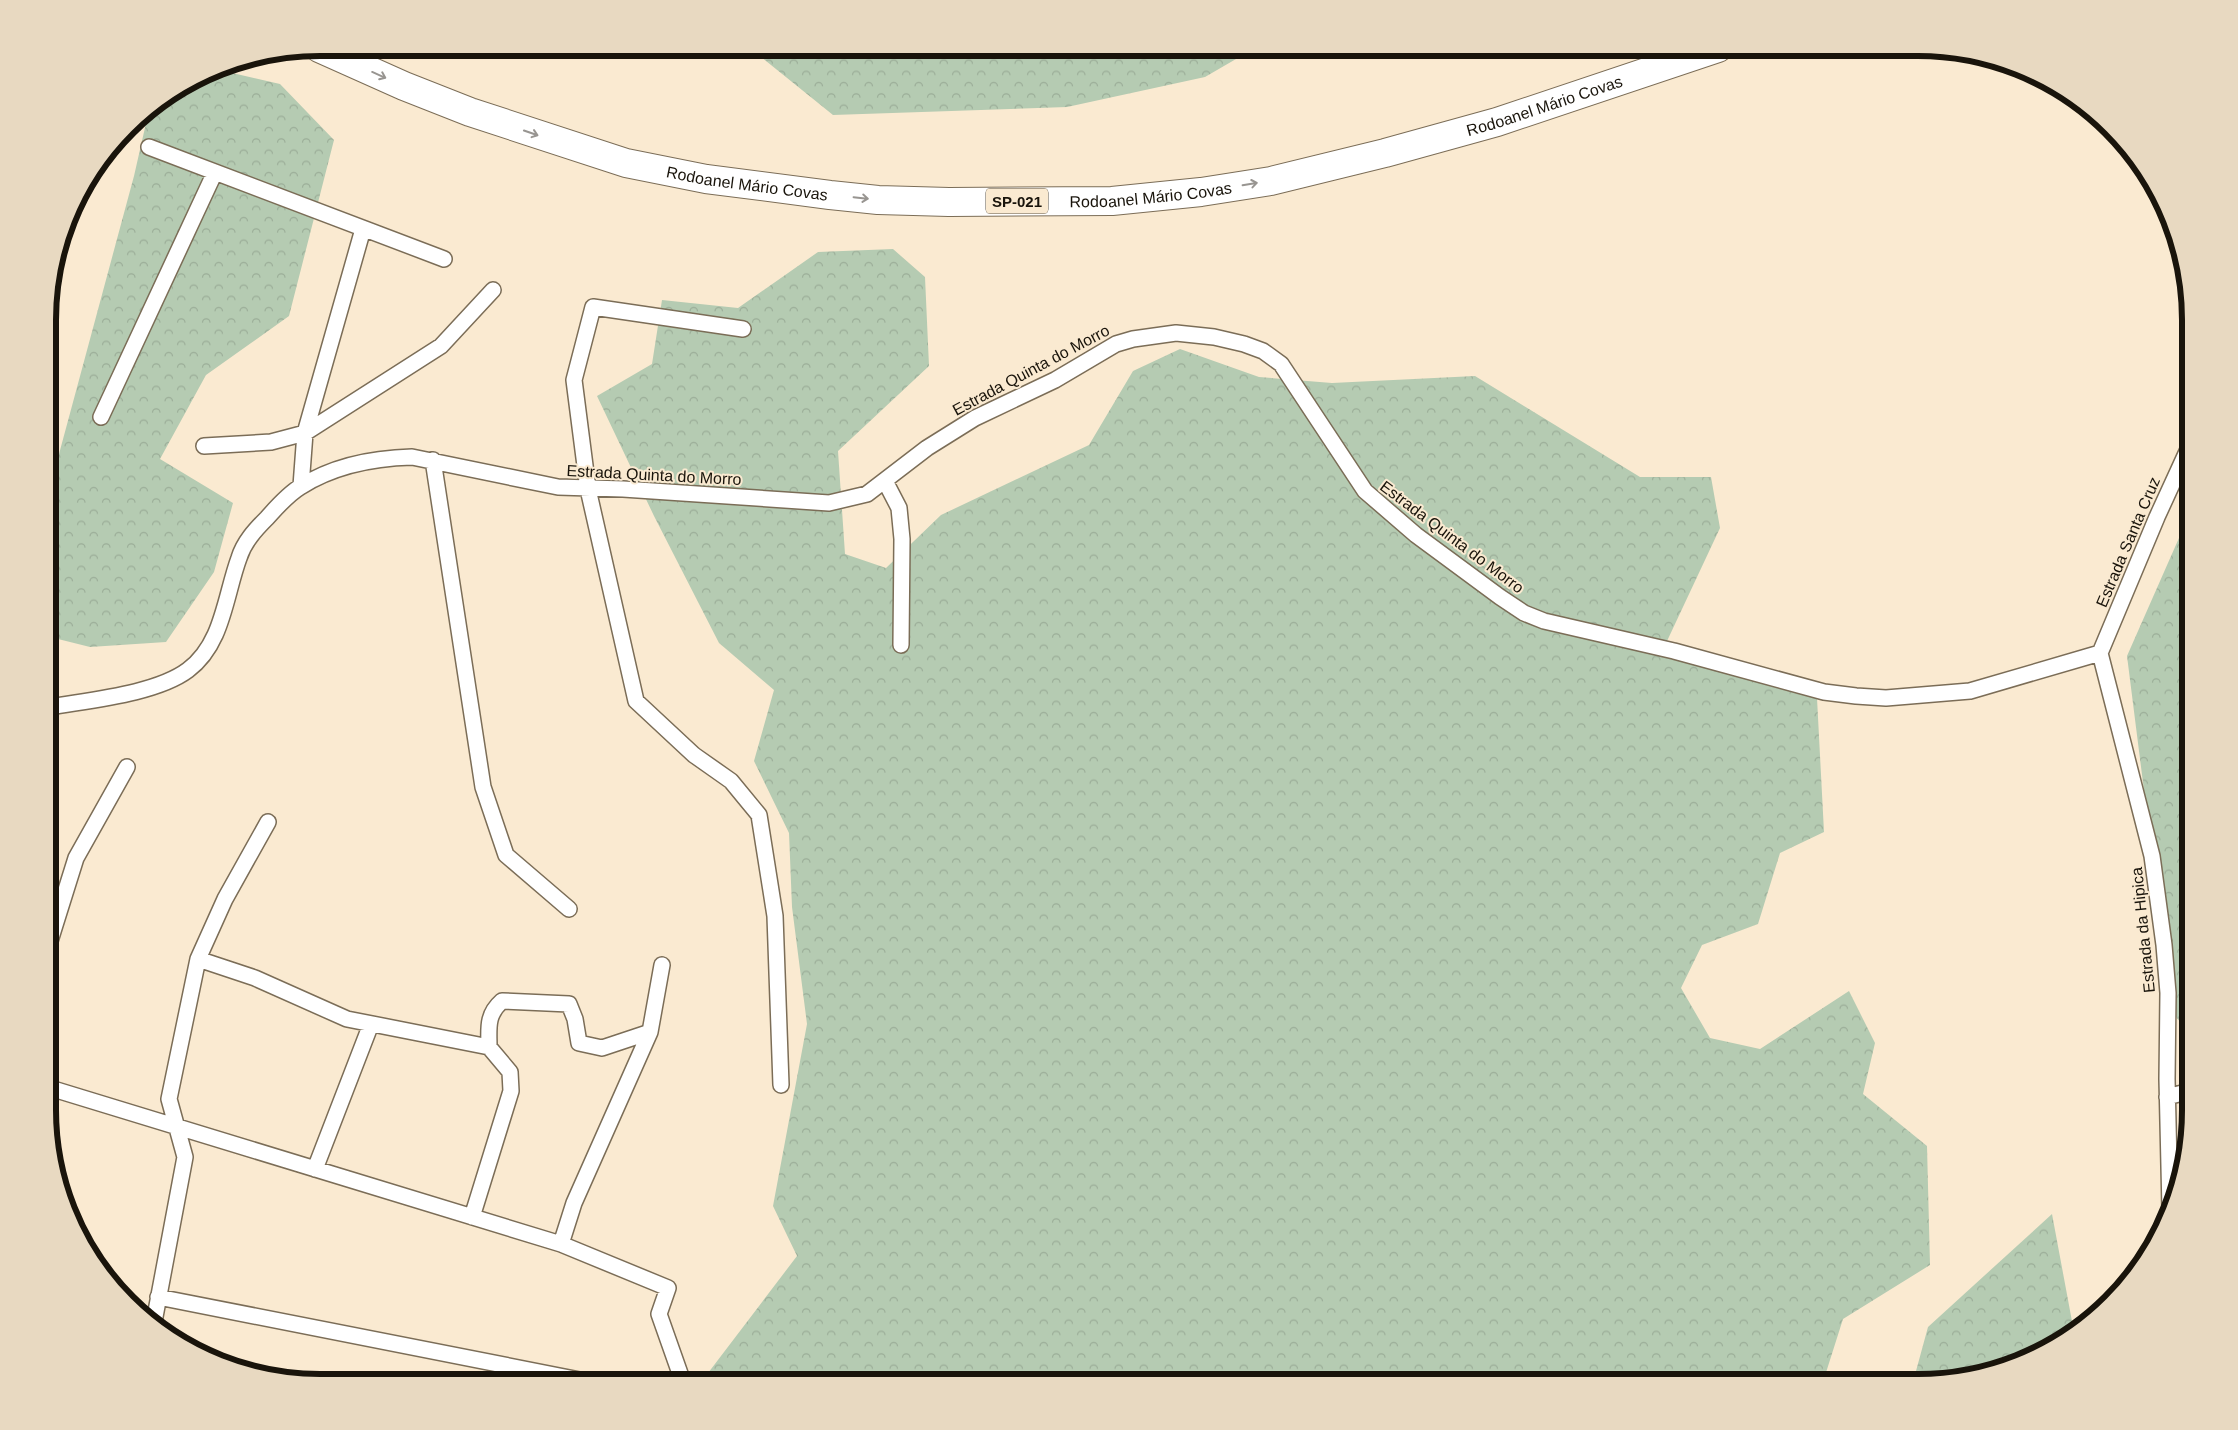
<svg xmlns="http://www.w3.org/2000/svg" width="2238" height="1430" viewBox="0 0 2238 1430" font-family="Arial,sans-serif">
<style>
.forest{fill:url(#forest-crowns)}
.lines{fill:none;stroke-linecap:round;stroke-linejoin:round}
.minor-casing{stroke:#7b6d57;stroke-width:18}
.motorway-casing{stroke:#7b6d57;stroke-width:30}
.minor{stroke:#fff;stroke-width:15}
.motorway{stroke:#fff;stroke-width:28}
.oneway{stroke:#989591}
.labels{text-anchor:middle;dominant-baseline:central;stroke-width:4;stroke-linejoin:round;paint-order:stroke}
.shield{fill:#faead1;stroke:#5c5446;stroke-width:1}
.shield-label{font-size:15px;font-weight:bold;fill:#19140b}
.street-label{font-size:16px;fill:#19140b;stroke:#faead1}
.rim{fill:none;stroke:#19140b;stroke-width:6}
</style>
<defs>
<pattern id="forest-crowns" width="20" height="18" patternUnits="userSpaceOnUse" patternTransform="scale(1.25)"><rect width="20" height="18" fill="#b5cbb2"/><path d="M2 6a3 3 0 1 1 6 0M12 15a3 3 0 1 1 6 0" fill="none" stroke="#9bad98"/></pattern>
</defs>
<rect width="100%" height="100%" fill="#faead1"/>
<path class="forest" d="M750,48h356l3,3 10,-3h136l-50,29 -138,30 -234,8z
M215,69l65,15 54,56 -45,176 -83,59 -46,84 73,44 -19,69 -48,70 -76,5 -40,-10v-155l2,-2 82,-304 15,-66z
M893,249l32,28 4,89 -91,85 7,103 41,14 55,-53 148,-70 44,-74 47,-22 79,28 73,6 143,-7 165,101h71l9,51 -60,128 157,42 7,134 -44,21 -22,71 -56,21 -21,43 29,50 50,11 89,-58 26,52 -12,51 64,52 3,119 -87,54 -20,63h-1105l-13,-5 92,-121 -24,-50 34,-182 -15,-117 -3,-74 -35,-72 20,-71 -55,-47 -65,-127 -57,-120 55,-32 10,-64 76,8 80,-56z
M2190,513v521l-18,-22 -45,-356z
M2187,1110h3v18l-14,70 -1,-26z
M2052,1214l22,118c-46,33 -104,50 -161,50l15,-55z"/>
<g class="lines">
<defs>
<path id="minor" d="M149,147l295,112
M743,329l-150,-22 -19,73 14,109 48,212 58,54 37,26 28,34 16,101 6,169
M101,417l114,-245
M204,446l67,-4 34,-9 58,-204
M433,460l50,327 23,68 63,54
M885,481l14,27 3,31 -1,106
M301,486l4,-53 136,-87 52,-56
M2100,653l52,203 12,89 4,48 -1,86 3,131
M2100,653l57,-136 33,-72
M50,707c39,-7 106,-13 138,-37 35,-26 37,-74 51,-112 5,-16 16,-28 28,-40 10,-11 20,-23 33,-31 33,-21 74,-29 112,-30l146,30 65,2 206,14 38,-9 60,-46 48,-30 80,-38 61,-36 17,-5 43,-6 38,4 30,7 19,7 18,13 84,127 51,44 84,62 24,16 20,8 130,30 150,41 32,4 30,2 84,-7 130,-38
M50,941l26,-83 51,-91
M198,959l57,19 92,41 142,28c0,-18 -3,-32 13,-46l67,3 6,15 4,24 23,5 48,-16 12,-67
M50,1088l511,156 107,44 -9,26 24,68
M2167,1097l23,-6
M315,1169l56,-145
M472,1217l39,-126 -1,-19 -21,-25
M561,1244l13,-41 76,-171
M158,1297l432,85
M154,1322l31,-165 -16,-58 29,-140 27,-60 43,-77"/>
<g id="motorway">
<path id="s1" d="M319,48l85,38 66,26 156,51 80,16 124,16 48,5 71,2 163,-1 89,-9 70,-11 114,-28 112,-31 221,-74"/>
</g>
</defs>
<use href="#minor" class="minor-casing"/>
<use href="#motorway" class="motorway-casing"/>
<use href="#minor" class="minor"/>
<use href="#motorway" class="motorway"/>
</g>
<defs><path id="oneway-shaft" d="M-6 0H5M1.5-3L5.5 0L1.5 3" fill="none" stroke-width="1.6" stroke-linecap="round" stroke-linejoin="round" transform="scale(1.25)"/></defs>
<g class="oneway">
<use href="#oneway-shaft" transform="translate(379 75) rotate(24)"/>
<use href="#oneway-shaft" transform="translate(531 133) rotate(19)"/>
<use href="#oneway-shaft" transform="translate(1250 184) rotate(-9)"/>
<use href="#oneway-shaft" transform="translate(861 198) rotate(6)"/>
</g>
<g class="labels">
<rect class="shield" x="986" y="188.5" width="62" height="25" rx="4"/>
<g class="shield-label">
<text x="1017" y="201">SP-021</text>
</g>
<g class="street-label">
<text stroke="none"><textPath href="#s1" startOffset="1261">Rodoanel Mário Covas</textPath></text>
<text stroke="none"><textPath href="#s1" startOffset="451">Rodoanel Mário Covas</textPath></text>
<text stroke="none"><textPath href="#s1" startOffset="856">Rodoanel Mário Covas</textPath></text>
<text transform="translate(1031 370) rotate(-28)">Estrada Quinta do Morro</text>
<text transform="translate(654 475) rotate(3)">Estrada Quinta do Morro</text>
<text transform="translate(1452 537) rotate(37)">Estrada Quinta do Morro</text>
<text transform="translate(2128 542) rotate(-67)">Estrada Santa Cruz</text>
<text transform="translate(2143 930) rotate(-96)">Estrada da Hipica</text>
</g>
</g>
<path d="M0 0H2238V1430H0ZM320 56H1918A264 264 0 0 1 2182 320V1110A264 264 0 0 1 1918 1374H320A264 264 0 0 1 56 1110V320A264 264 0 0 1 320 56Z" fill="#e8d9c1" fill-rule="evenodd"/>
<path class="rim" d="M320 56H1918A264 264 0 0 1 2182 320V1110A264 264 0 0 1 1918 1374H320A264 264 0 0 1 56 1110V320A264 264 0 0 1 320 56Z"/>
</svg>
